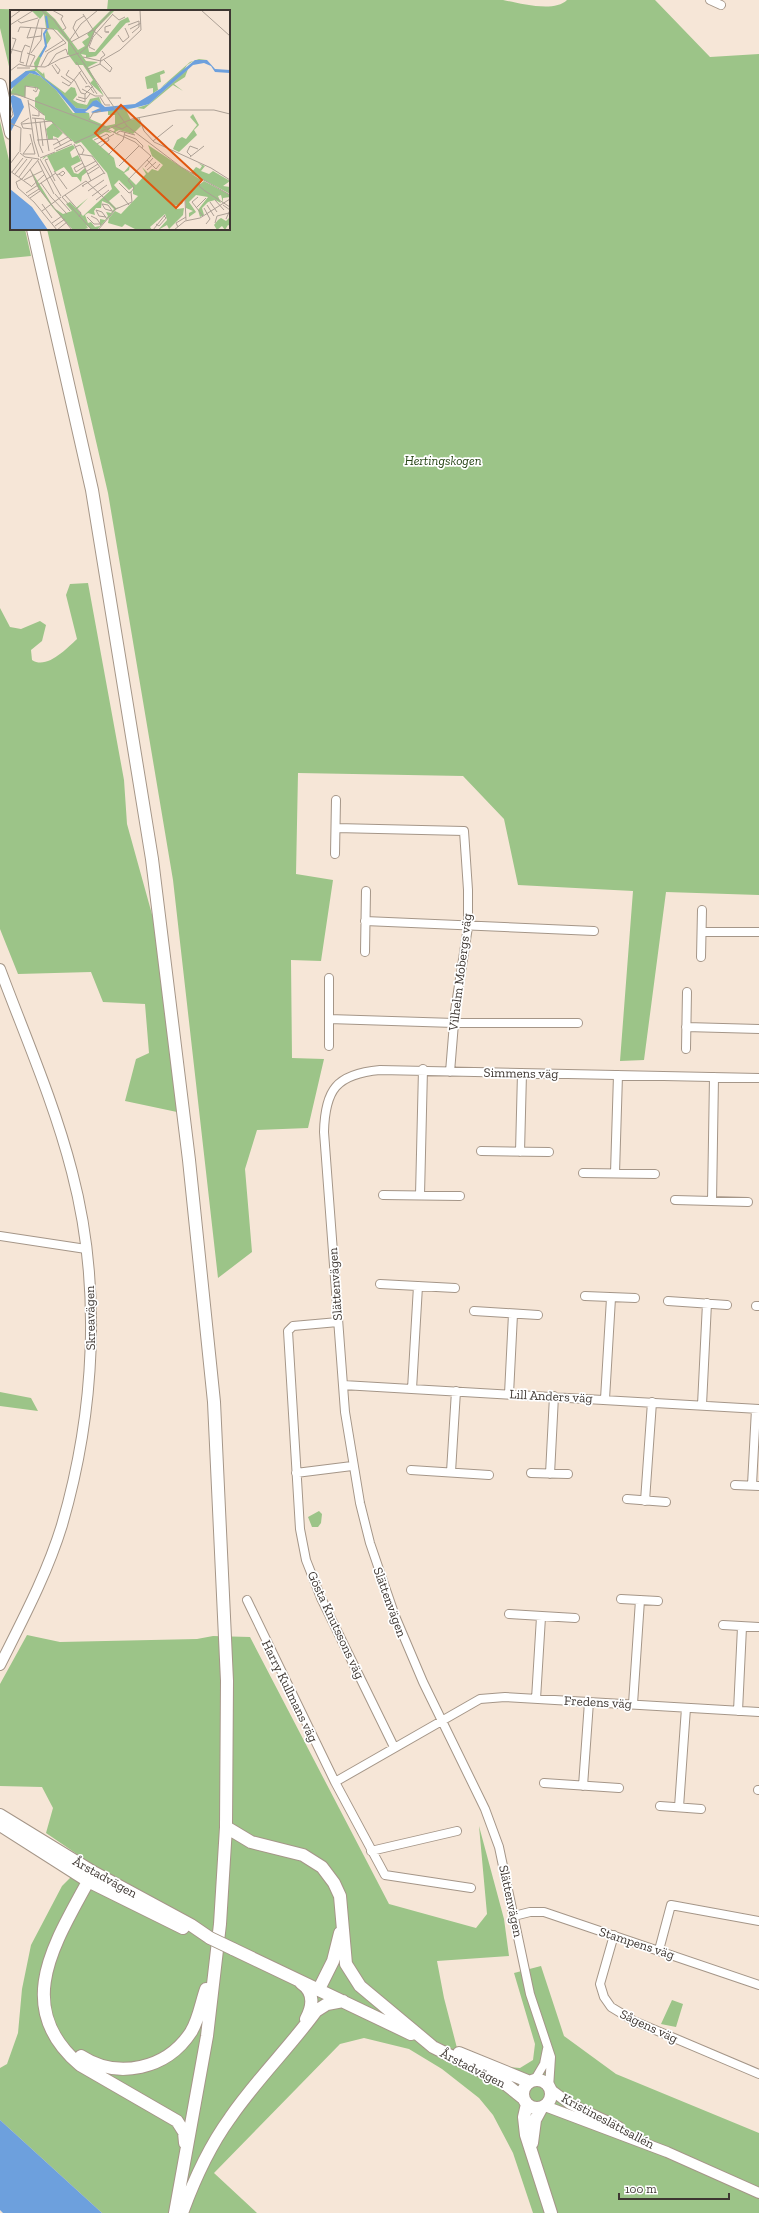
<svg xmlns="http://www.w3.org/2000/svg" width="759" height="2213" viewBox="0 0 759 2213" font-family="'Zilla Slab',serif">
<style>
.green{fill:#9cc488}
.water{fill:#6da0dd}
.lines{fill:none;stroke-linecap:round;stroke-linejoin:round}
.minor-casing{stroke:#a59688;stroke-width:10}
.tertiary-casing{stroke:#a59688;stroke-width:12}
.secondary-casing{stroke:#a59688;stroke-width:14}
.minor{stroke:#fff;stroke-width:8}
.tertiary{stroke:#fff;stroke-width:10}
.secondary{stroke:#fff;stroke-width:12}
.secondary-bridge-casing{stroke:#a59688;stroke-width:14;stroke-linecap:butt}
.secondary-bridge{stroke:#fff;stroke-width:12}
.labels{text-anchor:middle;dominant-baseline:central;stroke-width:3.5;stroke-linejoin:round;paint-order:stroke}
.park-label{font-size:13px;font-style:italic;fill:#254314;stroke:#fff}
.street-label{font-size:13px;fill:#3e3732;stroke:#fff}
.inset-river{fill:none;stroke:#6da0dd;stroke-width:2}
.inset-road{fill:none;stroke:#aca095;stroke-width:1}
.view{fill:#e0570e;fill-opacity:0.15;stroke:#e0570e;stroke-width:2}
.inset-edge{fill:none;stroke:#3e3732;stroke-width:2}
</style>
<rect width="100%" height="100%" fill="#f6e6d7"/>
<path class="green" d="M108,0h395c16,3 51,13 64,0h88l55,57 49,-3v841l-93,-3 -22,168 -24,1 13,-170 -115,-6 -14,-66 -41,-43 -165,-3 -2,101 37,6 -12,81 -30,-1 1,98 32,1 -16,69 -51,2 -12,39 7,83 -34,26 -45,-398 -65,-387 -61,-264h182v-218h-122z
M0,9l71,2h-60v64l-11,-47z
M0,121l11,48v60h14l6,27 -31,3z
M88,583l36,197 3,44 26,94 24,194 -52,-11 11,-42 13,-6 -4,-49 -42,-2 -12,-30 -73,2 -18,-45v-321l10,19 11,2 19,-8 6,4 -4,16 -11,9 1,10c15,10 35,-12 45,-21l-11,-44 4,-11z
M0,1392l31,6 7,13 -38,-5z
M319,1511l3,3 -1,9 -3,4h-6l-4,-10z
M27,1635l33,7 137,-3 16,-3 37,1 139,267 87,24 11,-14 -8,-88 25,93 5,37 -72,5 7,37 13,50 50,19 13,1 13,-8 2,-16 -21,-71 27,-7 23,70 52,38 143,59v80h-226l-20,-60 -20,-38 -14,-17 -37,-29 -33,-20 -45,-11 -24,6 -126,129 43,40h-155l-102,-93v-52l7,-4 11,-31 4,-44 9,-44 31,-59 25,-25 -41,-28 7,-25 -11,-21 -42,-1v-102z
M672,2000l11,4 -7,23 -15,-3z"/>
<path class="water" d="M0,2120l102,93h-99l-3,-3z"/>
<g class="lines">
<defs>
<path id="minor" d="M710,0l11,5
M336,828l128,3 4,59v37l-13,84 -5,61
M335,854l1,-54
M365,921l229,10
M702,932h57
M365,952l1,-61
M701,957l1,-47
M329,1019l125,4h124
M686,1027l73,2
M329,1046v-68
M686,1049l1,-57
M481,1151l68,1
M520,1152l2,-79
M583,1173l72,1
M615,1173l3,-98
M383,1195l77,1
M420,1195l3,-126
M675,1200l73,2
M712,1201l2,-124
M0,1236l86,13
M380,1284l75,4
M585,1296l50,2
M668,1301l59,4
M756,1306h3
M474,1311l64,4
M338,1322l-45,4 -5,5 12,198 6,31 15,38 73,149
M343,1385l416,24
M412,1389l6,-103
M509,1394l4,-80
M605,1399l6,-101
M702,1405l5,-102
M411,1470l78,5
M451,1472l5,-81
M296,1473l56,-7
M531,1473l37,1
M550,1474l4,-78
M735,1485l24,1
M752,1485l4,-76
M627,1499l39,3
M645,1501l7,-99
M621,1599l37,2
M247,1600l88,182 50,93 86,13
M509,1614l66,4
M723,1625l36,2
M536,1699l5,-82
M633,1704l7,-104
M738,1711l4,-84
M335,1782l145,-83 25,-2 254,15
M544,1783l75,5
M583,1786l6,-84
M758,1790h1
M660,1806l41,3
M679,1807l7,-99
M371,1851l86,-20
M514,1916l16,-4h14l215,73
M614,1935l-14,49 4,13 7,10 23,14 125,53
M659,1950l12,-45 88,16
M534,2081l10,-17 3,-15
M549,2088l2,-31 -21,-63 -31,-147 -14,-38 -62,-127 -28,-66 -25,-73 -10,-40 -15,-91 -21,-280c1,-42 12,-58 56,-62l379,8"/>
<path id="tertiary" d="M0,969c25,67 54,133 72,203 30,114 23,240 -10,353 -15,49 -39,94 -62,140
M550,2089l20,15 49,23
M545,2106l122,46 92,41"/>
<path id="secondary" d="M0,85l11,48
M33,229l59,261 60,369 37,301 25,242 13,279 -1,146 -6,97 -13,112 -32,177
M0,1815l93,57 98,53 19,13
M0,1825l88,56 95,47
M226,1827l25,15 52,13 19,12 12,16 6,13 6,68 14,22 73,61 70,35 20,16
M93,1872c-33,64 -85,132 -13,193l97,56 7,11 1,11
M233,1949l178,85
M301,1983c14,9 12,23 5,36
M319,1989l14,-28 7,-28
M459,2053l71,29
M81,2056c37,24 86,13 110,-24 8,-13 10,-29 15,-43
M523 2094a14 14 0 1 1 28 0a14 14 0 1 1-28 0Z
M527,2104l-3,13 2,18 25,78
M532,2143l3,-23 7,-13
M182,2213c12,-33 27,-66 48,-95 26,-38 59,-70 86,-107l11,-7 16,-3"/>
</defs>
<use href="#minor" class="minor-casing"/>
<use href="#tertiary" class="tertiary-casing"/>
<use href="#secondary" class="secondary-casing"/>
<use href="#minor" class="minor"/>
<use href="#tertiary" class="tertiary"/>
<use href="#secondary" class="secondary"/>
<defs>
<path id="secondary-bridge" d="M210,1938l23,11"/>
</defs>
<use href="#secondary-bridge" class="secondary-bridge-casing"/>
<use href="#secondary-bridge" class="secondary-bridge"/>
</g>
<g class="labels">
<g class="park-label">
<text x="443" y="460">Hertingskogen</text>
</g>
<g class="street-label">
<text transform="translate(460 972) rotate(-83)">Vilhelm Mobergs väg</text>
<text transform="translate(521 1073) rotate(1)">Simmens väg</text>
<text transform="translate(335 1284) rotate(-94)">Slättenvägen</text>
<text transform="translate(90 1318) rotate(-91)">Skreavägen</text>
<text transform="translate(551 1396) rotate(3)">Lill Anders väg</text>
<text transform="translate(390 1602) rotate(70)">Slättenvägen</text>
<text transform="translate(336 1625) rotate(65)">Gösta Knutssons väg</text>
<text transform="translate(290 1691) rotate(64)">Harry Kullmans väg</text>
<text transform="translate(598 1702) rotate(3)">Fredens väg</text>
<text transform="translate(105 1877) rotate(29)">Årstadvägen</text>
<text transform="translate(511 1901) rotate(78)">Slättenvägen</text>
<text transform="translate(637 1943) rotate(18)">Stampens väg</text>
<text transform="translate(649 2026) rotate(25)">Sågens väg</text>
<text transform="translate(473 2068) rotate(27)">Årstadvägen</text>
<text transform="translate(608 2121) rotate(28)">Kristineslättsallén</text>
</g>
</g>
<g transform="translate(10 10)">
<rect width="220" height="220" fill="#f6e6d7"/>
<path d="M21,0h14l10,9 23,31 7,-4 -3,-4 7,-5 -2,-3 24,-24h4l-19,19 -8,18 1,5h6l25,-31 8,-4 2,5 -4,1 -30,33 -10,2v-3l-5,-1 5,7 12,1 -10,5 16,29 -14,-13 3,-3 -10,-15h-7l-8,-11v-12l-11,-12 -11,-2 -2,-14 -4,5zM36,19h3l-2,1 4,8 -8,13 -6,18 6,5 1,-2 1,6 20,15 6,-6 4,1 2,7 -4,5 5,3 9,2 3,-6 9,-2 3,8 -5,-5 -11,9 -10,-1 -40,-37h-8l-5,5 -5,2 8,-7 9,-2 -1,-6 11,-17zM189,49l8,1h-12l-8,5 -3,5 -7,6 -29,21 5,-4v-5l-6,1 -2,-12 19,-7 1,3 -5,2 1,7 -4,1 1,7 32,-28zM178,59l-3,8 -11,7 9,7 -10,-6 -29,24 -7,-1 12,-4zM20,63l10,3 16,14 17,23h16l1,6 16,7 9,-2v-9h-7v-4h-8l33,-3 -7,2 5,10 7,-2 3,8 -8,8 -14,-4 -4,2 4,4 -6,-4 2,-2 -4,-3 -3,3 4,3 -7,-1 -13,7 22,19 2,9 8,5 6,-7 -1,5 -5,3 12,12 10,-11 -4,-7 6,6 4,-4 6,2 5,-6 -11,-9 -4,-11 53,35 -2,5 5,-4 26,14v2l-7,1v5l-2,-8 -3,1 3,7 -6,-3 -7,2 -6,6 2,7 -4,2 -2,-7 10,-13 -12,-2 -7,7 7,10 -7,5v-4l4,-2 -7,-3 -1,-10 -3,6 -8,2 3,3 7,-1 -1,7 -14,14 -2,-4 -9,5 9,-10 -2,-6 -15,13 2,3h-15l-12,-6 -3,3 -14,-4 1,-5 6,-7 6,3 17,-18 -5,-2v-7l-4,3 -10,-10 -5,5 6,7 -11,9 7,7 4,-1 -4,2 -19,21h-5l-6,-5 2,3 -3,1 -12,1 -20,-22 -16,-22 -5,-14 22,36 9,6 9,-3 -6,-7 4,-2 6,6 12,-10 -11,11 6,7 29,-27 -5,-16 -26,-31 -5,2 -24,-22 -7,-2v-4l-10,-9v-9l3,-2 2,-6 -4,-3v4l-1,-4 -9,-1 -1,11 -15,-3 4,-8zM92,191l7,3 5,5 -3,4 -5,-1 2,4 -3,4 -5,-1v7l-5,1 -4,-5 -3,1 -3,-8 3,-2 7,2 -1,-4 2,-3h5zM183,104l6,11 -5,5 3,5 -18,17 -6,-3 4,-9 5,-3 4,2 11,-14 -7,-8zM43,113l10,10 -5,5 -5,-2v3h-5l-2,-10zM63,135l2,3 -5,4 2,6 6,-3 3,6 -10,5 3,7 4,1 7,-6 2,4 -5,4 -1,6 -4,-5h-5l-8,-10 -9,5 -8,-16 -5,4 2,-3zM188,153l7,3 -4,5 8,3 4,-3 17,10 -7,5 7,1v7l-39,-21 5,-6 4,2 2,-3zM220,207v9l-2,-1 -3,5 -3,-4 -5,4 -3,-5 4,-5 3,-2 5,3z" fill="#9cc488" fill-rule="evenodd"/>
<path d="M185,50h12l8,9 15,1v3l-15,-1 -4,-6 -7,-3 -11,2 -44,39 -15,4 -41,5 -2,-1 9,-4 -7,-2 -8,6 4,1h-14l-19,-23 -16,-14 -10,-3 -20,17v-7l16,-12h9l23,18 18,19 10,1 7,-8 4,-1 8,7 30,-3 25,-15zM3,85l8,4 3,8 -14,26v-12l4,-5 -4,-19zM0,179l22,18 16,23h-38z" fill="#6da0dd"/>
<path class="inset-river" d="M36,6l2,12M30,47l6,-11 -2,-12 3,-5"/>
<path class="inset-road" d="M42,0l11,6 -2,3 5,9 -3,2M191,0l29,26M32,1l12,9 73,106 54,41 49,28M73,4l11,17 8,7M102,4l7,6 6,-3M0,8l11,-8M8,11l3,2 17,-5M0,15l24,-15M118,15l11,-4v6l-7,6M21,17l-4,11 14,-2M120,19l11,-6M8,22l2,-5 33,2 13,14 -18,10 -7,13M96,22h3h-4v-5l6,-2M108,25l5,7 6,-5 -4,-9M69,28l-6,-10 3,-7 8,-5M59,31l12,-17 17,-14M61,32l22,-12M0,39l12,3 3,-7 5,2M85,40l-6,-3 4,-10 20,-23M92,41l3,4 -4,3 -1,6 10,8 2,-4 -8,-8M12,42l-2,10 4,1M35,42l19,-12M17,43l8,3 -5,10M21,43l10,-13 1,-12M70,43l8,-7 7,-16 17,-20M46,44l10,-5 2,6M0,46l6,-17 -4,-1M73,47l18,4 19,-11 21,-20 -1,-20M50,49l19,-6M66,52l21,32M42,55l6,9 2,-4 -5,-6M16,56l19,1 15,-8M38,56l8,-12M7,58h13M78,59l12,-5M59,60l-3,5 9,6 6,12 4,1 8,-8M0,61l9,-7 7,2 13,-47M69,62l8,12M51,66l10,7M52,72l7,4 12,-15M75,77l4,-1 5,7M72,79l13,7h8M0,84h6l91,34M68,87l8,2 4,-5M90,87l5,8h5M15,88v-12l13,2 -2,4 -3,-2M98,88h13M66,89l9,3v-8M18,90l6,41 5,16M18,93l16,12M0,94l3,10 -3,5M22,105l7,1v-5M19,108l-8,5 2,5 9,1M22,108l12,1 5,32M25,108l4,26 4,9M129,108l5,13 10,11 57,26 19,12M79,110l4,-7 8,-2M30,112l3,24M0,113l11,5 -1,24M12,114l29,-3 21,20M105,116l7,3 5,-3M98,119l24,-10 45,-9h37l16,4M107,123l3,-2 15,4M20,124l5,20h-12l8,-11M115,125l11,4 7,7 -1,2M27,130l20,-1 4,7M84,130l13,-6 3,3M143,131l20,-16M64,133l32,-14M64,134l17,37M87,134l17,-10M43,135l15,-8M65,137l5,-2 4,5 -2,4M90,137l9,-7 -1,-2M44,139l17,-9M46,141l16,-7M10,143l5,4 14,2M68,144l14,2 13,18M98,145l15,-15 2,-8M181,146l-4,-4 3,-6 8,3M180,147l14,-11M30,148l15,-6M29,149l-17,20 -6,3 2,6 16,14 23,28M30,149l21,37M38,149l-3,1 10,21M137,150l9,9 4,-5M28,151l16,33M73,153l-9,5 2,4 9,-6M0,154l9,-12M109,156l20,-20M75,157l11,-6M135,157l8,-9M20,159l9,20 33,41M137,160l9,-8M0,161l21,15M44,161l13,18M77,161l11,-7M2,162l11,-14M5,164l12,-15M78,164l11,-7M47,165l2,-1 4,-3 2,2 -3,3 -3,-2M9,167l13,-18M14,170l18,-9M31,173l10,14M109,173l10,10 2,-1M190,174l-1,2 6,5 25,16M74,176h-2l22,-13M21,177l13,-12M78,181l16,-11M16,183l30,-20M45,184l15,17M55,185l16,18 -2,4M111,185l8,10M18,186l11,-7M82,186l15,-11M41,187l16,17M52,187l24,-16 30,28M52,187l30,33M188,187l-6,5 11,14M20,188l10,-7M86,190l13,-10M175,190l1,20M205,190l9,10M200,192l7,10M32,194l10,14M92,194l6,1 5,7M92,194l3,5 7,2M197,195l7,11M213,195l7,5 -4,9M186,198l10,-10M194,198l6,11 -4,5M86,200l6,2 5,7M86,200l3,6 7,1M32,201l19,-14M81,206l6,3 4,6M77,207l7,7h6M42,213l10,-7M205,213l2,-7 12,-3M146,214l3,2 7,-8 -2,-2M45,216l10,-7M168,217l-2,-4 10,-6M47,220l10,-8M88,220l18,-21 16,-7 -1,-10 3,-4 -6,-8 23,-24 -16,-14 -28,-13M143,220l12,-15M164,220l11,-9 15,-3 30,-19"/>
<path class="view" d="M111,95l81,75 -26,28 -81,-75z"/>
<rect width="220" height="220" class="inset-edge"/>
</g>
<path d="M619 2193v6h110v-6" fill="none" stroke="#3e3732" stroke-width="2"/>
<text x="625" y="2193" font-size="12" fill="#3e3732" stroke="#ffffff" stroke-width="3" paint-order="stroke">100 m</text>
</svg>
